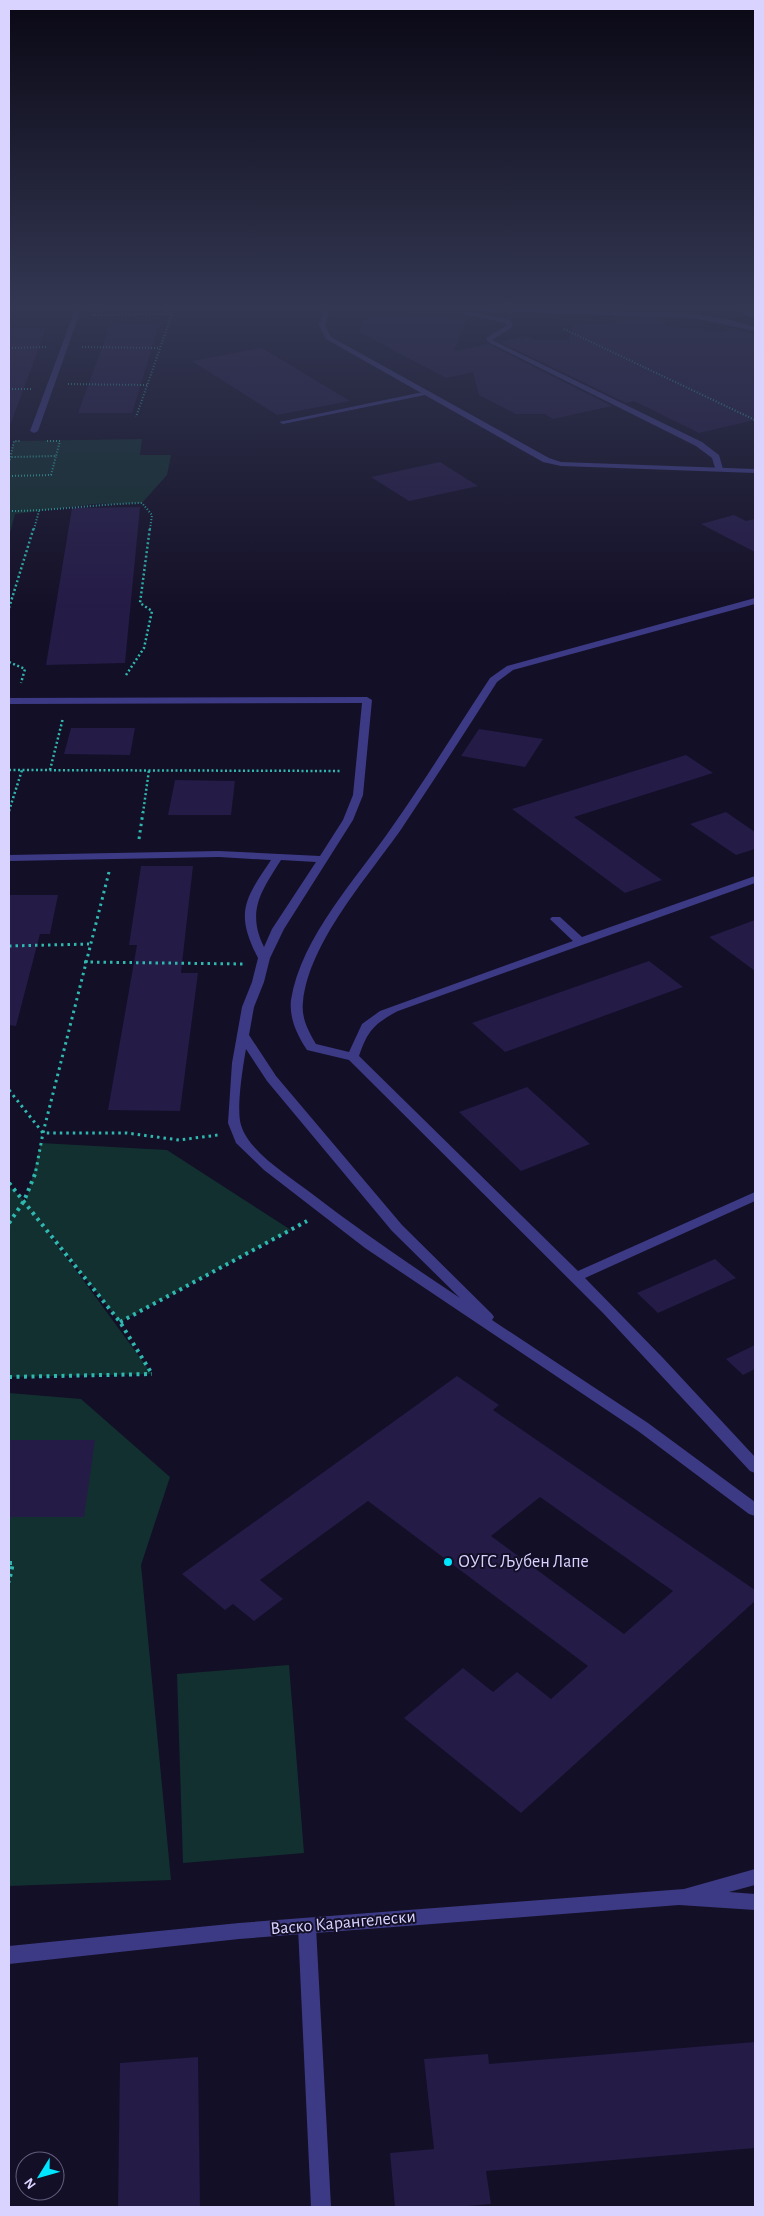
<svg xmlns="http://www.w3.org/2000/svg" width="764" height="2216" viewBox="0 0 764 2216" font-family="'Alegreya Sans',sans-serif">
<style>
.green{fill:#12302f}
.building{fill:#241b47;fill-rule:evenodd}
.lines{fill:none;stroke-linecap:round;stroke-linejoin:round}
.path-far3{stroke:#2fb8b0;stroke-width:2;stroke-dasharray:1 2;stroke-linecap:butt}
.path-far2{stroke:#2fb8b0;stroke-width:2.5;stroke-dasharray:2 2.5;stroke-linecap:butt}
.path-far1{stroke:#2fb8b0;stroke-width:3;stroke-dasharray:2.5 4;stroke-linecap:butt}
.path{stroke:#2fb8b0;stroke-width:4;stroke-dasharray:3 4.5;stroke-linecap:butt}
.service{fill:#3d3a85;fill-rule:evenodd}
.minor{fill:#3d3a85;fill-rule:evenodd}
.tertiary{fill:#3d3a85;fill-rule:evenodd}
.poi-dot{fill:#00e5ff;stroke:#130f26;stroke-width:2}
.labels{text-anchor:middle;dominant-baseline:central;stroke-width:4;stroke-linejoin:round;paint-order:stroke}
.near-poi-label{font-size:18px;fill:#d9d4ff;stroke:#130f26;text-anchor:start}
.near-street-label{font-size:18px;fill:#d9d4ff;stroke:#130f26}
</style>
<rect width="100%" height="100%" fill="#130f26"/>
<path class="green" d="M142,439l-2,16h31l-4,20 -25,28 -47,1 -80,10 -6,23v-75l5,-21z
M41,1143l126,7 124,80 -171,92 -80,-101 112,153 -143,3v-191l17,16z
M9,1393l72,6 89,78 -29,88 30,315 -162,6z
M289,1665l15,188 -121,10 -6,-189z"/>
<path class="building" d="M368,315l99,4 -13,32 34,-7 124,62 -59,13 -8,-5h-29l-37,-19 -6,-23 -27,6 -87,-46z
M613,317l52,2v7l59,6 7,-3 24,5v86l-56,13 -65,-32 -8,2 -126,-61 26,-6 8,4h34l7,-17 37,1z
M111,323l48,1 -27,89h-54z
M46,328l-35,95h-2v-94z
M262,348l88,53 -73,14 -85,-54z
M440,462l38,24 -69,15 -38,-24z
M140,507l-15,156 -79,2 26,-157z
M734,515l12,6 9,-2v33l-54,-28z
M71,728h64l-5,27 -66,-1z
M479,729l64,10 -18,28 -64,-11z
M686,755l27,18 -139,44 88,63 -37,13 -113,-84z
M175,780l60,1 -4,34h-63z
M726,812l29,20v17l-19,6 -46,-31z
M141,866h52l-12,107h17l-18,138 -72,-1 29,-165h-8z
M9,895h49l-8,39h-10l-24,92 -7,-1z
M755,920v51l-46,-34z
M649,961l34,26 -178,65 -33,-29z
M527,1087l63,57 -69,27 -62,-59z
M715,1259l21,19 -78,35 -21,-20z
M755,1345v24l-12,6 -17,-16z
M457,1376l42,29 -6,5 262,180v11l-234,212 -117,-95 59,-50 30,24 24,-20 34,27 37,-33 -220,-165 -108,79 23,19 -29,22 -21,-17 -8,6 -43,-36zM540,1497l133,94 -49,43 -133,-98z
M9,1440h86l-11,77h-75z
M755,2042v106l-269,23 5,33 -35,3h-61l-5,-54 44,-4 -10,-90 64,-5 1,10z
M198,2057l2,150h-82l2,-144z"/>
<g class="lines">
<path class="path-far3" d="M91,312l52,-8
M164,314l5,-10
M92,315l80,-1 -36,103
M564,329l191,91
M82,347l78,1
M9,348l37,-1
M68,384l79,1
M9,389h22
M47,441h13l-4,15
M9,463l5,-22h7
M9,476l42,-1 5,-19 -45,1
M9,511c45,0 88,-7 133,-8l10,12 -2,14
M34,529l5,-18"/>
<path class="path-far2" d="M9,608l25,-81
M9,662l16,7 -4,14
M126,675l18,-27 8,-37 -12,-8 10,-76
M9,770l333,1
M50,770l13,-52
M9,811l13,-41
M143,813l6,-43"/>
<path class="path-far1" d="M139,839l4,-27
M109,872l-66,261h84l52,7 39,-5
M9,946l80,-2
M84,962l160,2
M9,1090l34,43 -8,42"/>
<path class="path" d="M9,1183l111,139 32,52
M9,1223l15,-22 11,-27
M120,1322l187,-101
M9,1377l143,-3
M9,1563h4l-4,19"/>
<path class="service" d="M329,304h48l317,10 36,6 25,7v4l-61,-13 -362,-12z
M716,304h8l31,10v4z
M465,311l45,9 3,4 -2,4 -19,12 210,102 17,13 4,14 -7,2 -4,-13 -16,-12 -208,-104 -2,-4 20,-12v-3l-43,-9z
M428,391l4,2 -2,1 -147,30 -4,-2z
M755,598v6l-242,66 -16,12c-31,49 -63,98 -95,146 -34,49 -93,114 -99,174 -2,15 5,29 13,42l33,8 13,-28 18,-13 193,-70 -21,-20 -2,-2 2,-2h8l22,20 173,-61v7l-357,128c-24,13 -30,19 -39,45l219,215 177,-79v9l-170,77 78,80 92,99v16l-5,-2 -147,-158 -254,-253 -42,-10c-10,-15 -18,-32 -16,-50 10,-63 66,-122 101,-173 34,-48 65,-99 98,-149l17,-12z"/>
<path class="minor" d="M55,304l20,5 4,6 -41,116 -4,2 -4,-2 43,-116 -2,-4 -16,-3 -46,1v-4z
M326,304h6l-7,21 6,12 218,121 12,4 194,7v4l-194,-7 -18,-4 -217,-123 -7,-14z
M367,697l5,3 -9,95 -10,25 -69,109 -14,29 -6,24 -10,25 -5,28 27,41 126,149 90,89 2,3 -2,3 156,103 107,79v14l-6,-2 -111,-83 -273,-183 -101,-78 -28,-27 -8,-20 4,-60 10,-56 10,-25 6,-24c-23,-45 -14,-58 13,-98l-52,-3 -210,4v-6l210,-4 101,5 23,-36 10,-25 9,-92 -353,1v-6zM281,860l35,2 -44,67 -8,18c-18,-36 -2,-57 17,-87zM246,1049l21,32 125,150 68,67c-51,-34 -101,-68 -149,-105 -22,-17 -62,-41 -70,-68 -5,-16 2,-59 5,-76z
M307,1919l7,2 2,6 15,280h-20l-13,-280 2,-6z"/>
<path class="tertiary" d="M755,1869v16l-26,7 26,2v16l-76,-5 -440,34 -230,25v-18l230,-23 445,-34z"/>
</g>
<linearGradient id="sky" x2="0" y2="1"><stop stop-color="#0a0815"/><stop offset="0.5" stop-color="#333752"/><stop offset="1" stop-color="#333752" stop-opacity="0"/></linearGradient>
<rect width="764" height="614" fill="url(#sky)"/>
<circle class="poi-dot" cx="448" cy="1562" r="5"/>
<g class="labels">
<g class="near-poi-label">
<text x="458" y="1562">ОУГС Љубен Лапе</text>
</g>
<g class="near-street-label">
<text transform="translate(343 1923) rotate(-5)">Васко Карангелески</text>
</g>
</g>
<rect width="764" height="2216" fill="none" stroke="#d9d4ff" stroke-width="20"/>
<g transform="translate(40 2176) rotate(233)"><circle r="24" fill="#130f26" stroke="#625e7d"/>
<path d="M0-4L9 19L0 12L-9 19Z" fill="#00e5ff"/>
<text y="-8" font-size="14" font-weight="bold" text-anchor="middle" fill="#d9d4ff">N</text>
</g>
</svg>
